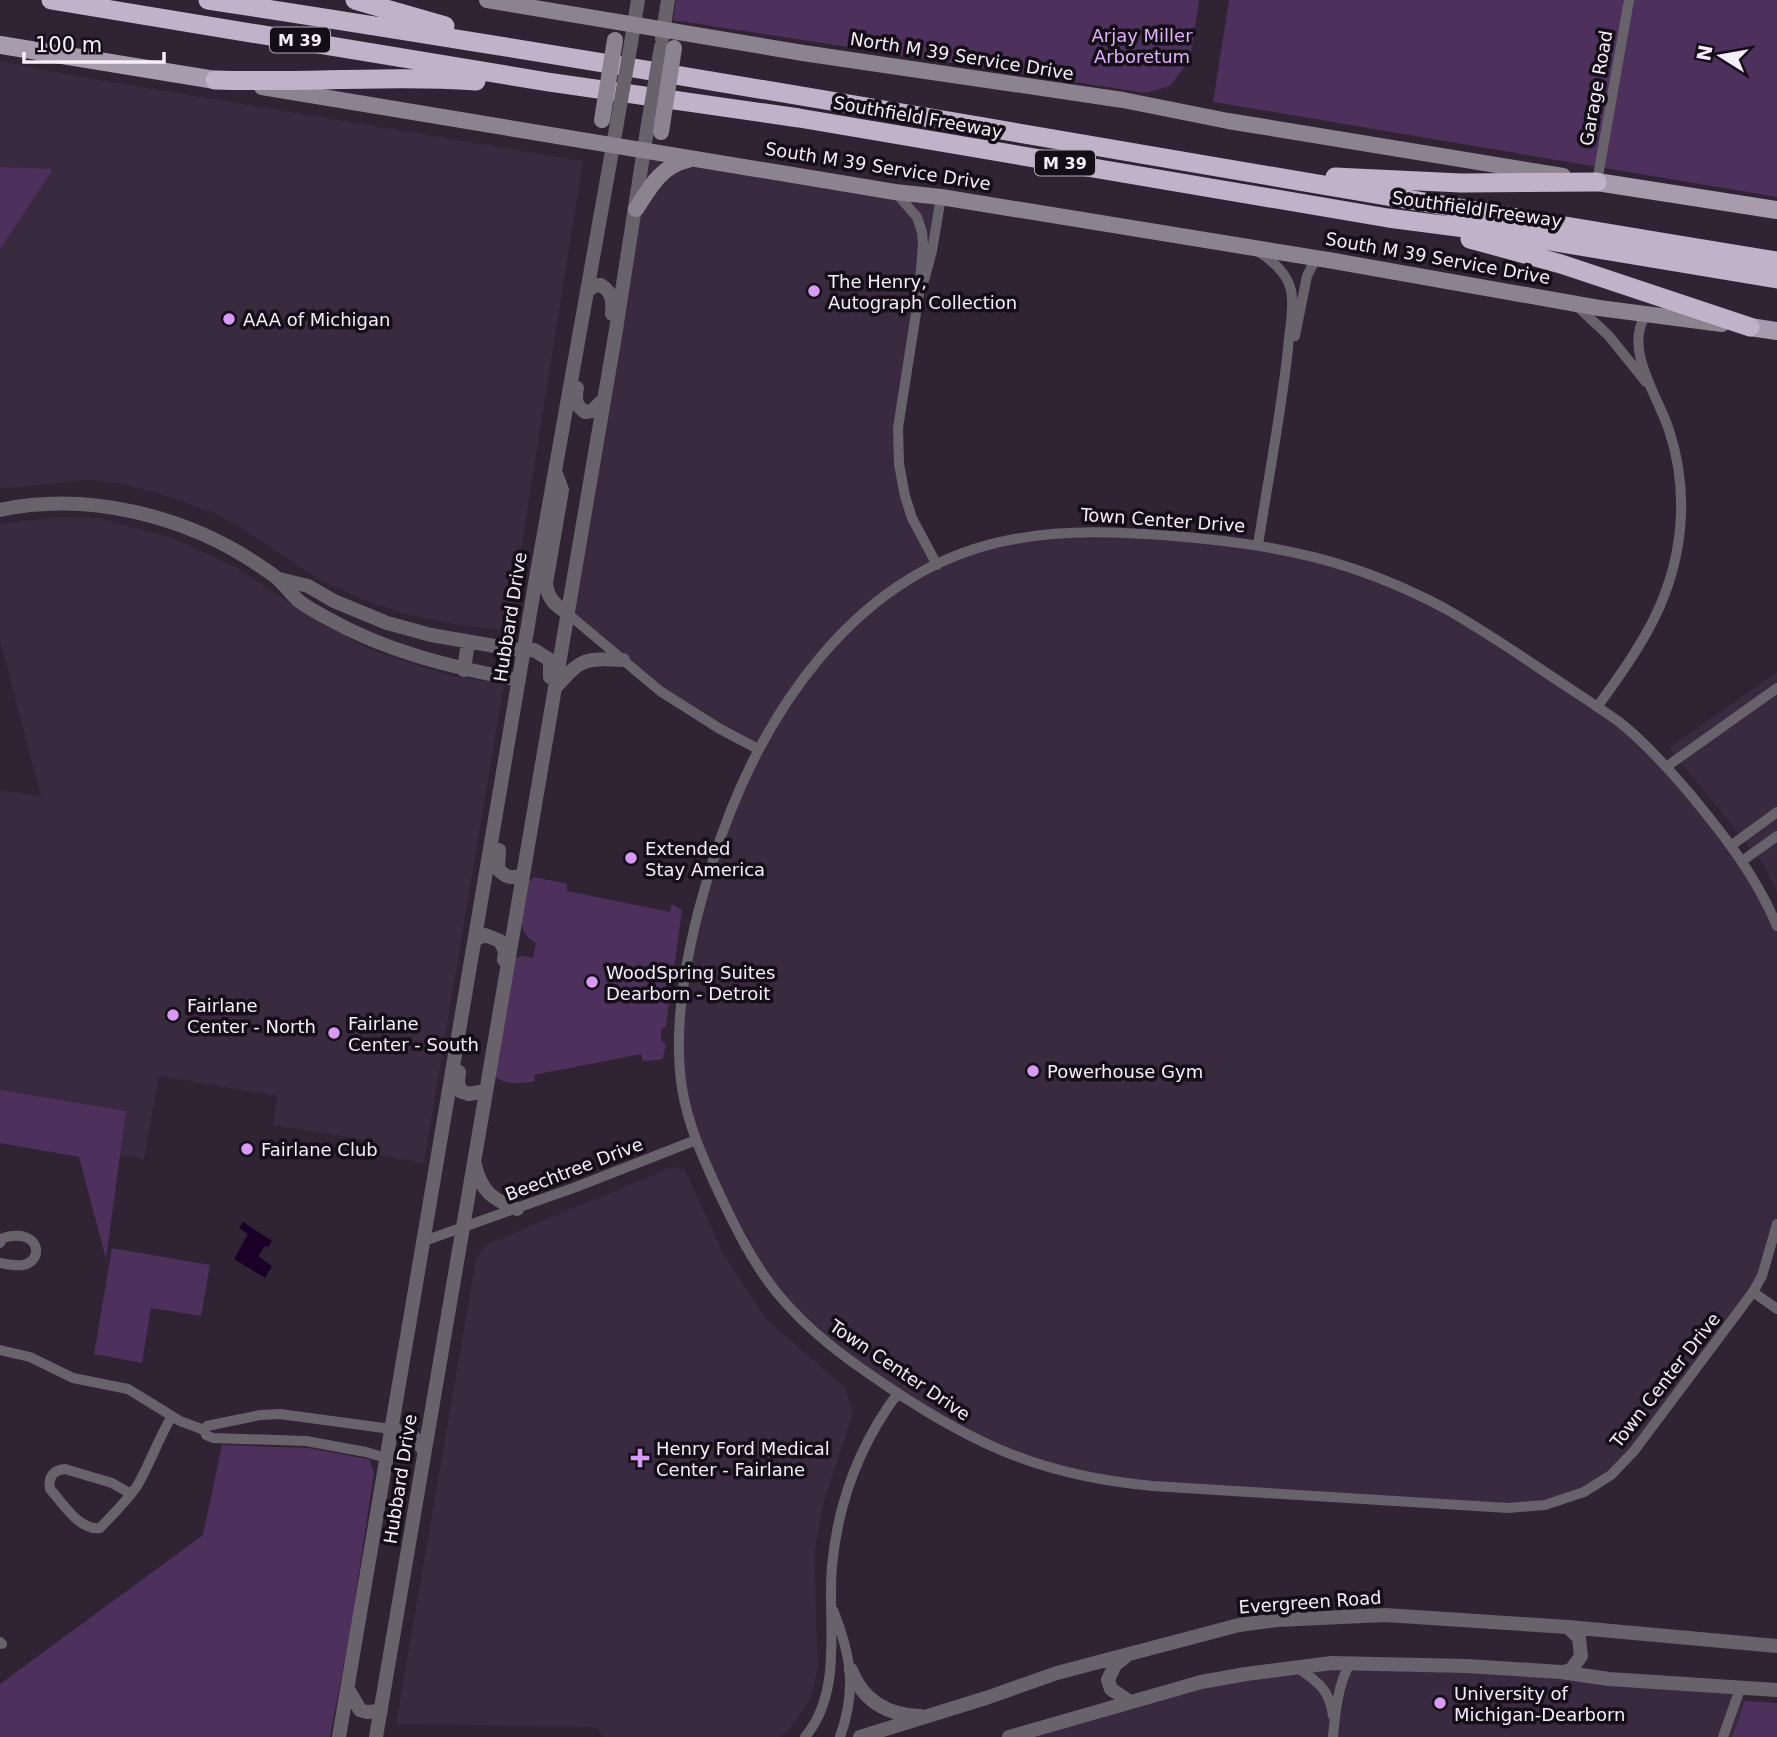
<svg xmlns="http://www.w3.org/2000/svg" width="1777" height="1737" viewBox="0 0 1777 1737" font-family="'DejaVu Sans',sans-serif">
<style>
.built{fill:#392a40}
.green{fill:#4d305b}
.water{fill:#1a0026}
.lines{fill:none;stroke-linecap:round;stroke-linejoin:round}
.minor{stroke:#68626b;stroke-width:10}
.tertiary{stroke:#68626b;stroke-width:14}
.secondary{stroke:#8c8391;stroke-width:16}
.primary{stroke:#a79cae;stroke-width:18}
.motorway{stroke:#c0b2c8;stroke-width:19}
.tertiary-bridge{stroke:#68626b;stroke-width:14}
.secondary-bridge{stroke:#8c8391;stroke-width:16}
.poi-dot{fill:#d99af7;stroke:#140f17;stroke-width:2.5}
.labels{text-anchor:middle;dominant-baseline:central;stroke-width:7;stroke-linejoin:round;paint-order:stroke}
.shield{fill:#140f17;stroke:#b2aab5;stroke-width:2}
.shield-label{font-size:16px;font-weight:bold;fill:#f5edf9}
.park-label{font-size:18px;fill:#e1b0fa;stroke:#140f17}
.street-label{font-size:18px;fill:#f5edf9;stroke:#140f17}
.poi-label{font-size:18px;fill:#f5edf9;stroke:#140f17;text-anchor:start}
</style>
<rect width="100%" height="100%" fill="#2f2334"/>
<path class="built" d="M0,61l75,15 508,85 -75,470 -50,-6 -53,-11 -42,-14 -43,-20 -72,-48 -34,-19 -44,-16 -46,-13 -38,-4 -86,9z
M644,150l297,47 -37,188 -2,98 35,82 28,-12 99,-21 232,19 140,53 185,120 111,121 45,81v298l-15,52 -151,199 -66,30 -392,-19 -139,-30 -136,-76 -103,-90 -79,-150 -17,-84 17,-135 62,-172 -71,-39 -120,-97z
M57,517l40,1 73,19 62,28 78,51 61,34 80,26 53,8 -80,479 -53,-9 2,-13 -100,-16 4,-29 -118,-20 -15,83 -25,-4 7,-44 -126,-21v-300l41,6 -41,-155v-117z
M1777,672v220l-15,-30 -93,-114z
M672,1167l13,3 40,87 42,63 78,68 8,25 -30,91 -9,52 4,111 -7,31 -24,35 -8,4h-175l-8,-10 -200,-3 80,-465 11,-15z
M1373,1667l367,22 5,12 -13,36h-716l230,-61z"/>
<path class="green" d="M676,0h523l-9,60 -20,26 -24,7 -473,-73z
M1229,0h548v197l-564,-95z
M0,167l53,2 -53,80z
M535,877l32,7v7l103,21 2,-8 10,6 -16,116 -5,4v10l5,4 -3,14 -4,2 -16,1 -2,-7 -107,21 1,6c-13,3 -29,4 -40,-4l20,-119 8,-2 10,2 3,-15c-24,-12 -12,-38 -9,-61z
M0,1090l126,21 -20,148 -27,-102 -79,-14z
M112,1248l98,17 -9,51 -50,-8 -9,55 -48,-9z
M222,1445l85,3 62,11 5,14 -24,159 -20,105h-330v-53l203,-149z
M1745,1701l32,2v34h-45z"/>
<path class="water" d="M243,1222l29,19 -4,6 -3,-1 -7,10 14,10 -7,12 -31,-19 14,-25 -9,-6z"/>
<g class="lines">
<path class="minor" d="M1597,182l32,-182
M895,192l22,25 5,15 1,12 -4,50 -21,134 1,36 6,32 7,22 25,47
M1257,251c14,8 30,22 34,39 4,19 -2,40 -3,59 -7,65 -20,131 -30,196
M922,288l10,-37 9,-54
M1577,306l32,30 37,46
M1295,336l12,-60 9,-18
M567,613l93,78 60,38 38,20
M1597,707c45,-62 81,-113 84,-193 1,-28 -3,-57 -12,-84 -11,-34 -46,-82 -23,-115
M1666,767l111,-79
M1732,845l45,-33
M1742,861l35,-25
M1777,926c-21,-50 -53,-91 -87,-132 -22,-26 -45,-52 -72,-73 -25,-18 -51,-34 -76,-51 -31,-21 -63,-42 -96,-61 -91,-49 -171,-65 -272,-73 -54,-4 -106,-7 -159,3 -161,28 -258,180 -303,325 -21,67 -41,153 -30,224 6,38 22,72 38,107 16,34 33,68 57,98 32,39 71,67 113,95 88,59 155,88 263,98l355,22 37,-3 39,-13 27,-17 23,-24 119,-159 9,-16 15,-52
M424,1241l152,-54 120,-47
M0,1243l3,-5c37,-11 42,23 20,27 -7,1 -16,-1 -23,-2
M1753,1292l24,17
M0,1350l30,7 43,21 55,11 52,32 24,9 2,5 7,3 93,3 60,11 20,6
M204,1430l3,-4 53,-11 20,-1 111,15
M131,1494l-19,-11 -47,-14c-12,1 -17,8 -15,20 13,14 29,42 50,39 12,-13 27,-27 37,-42 13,-22 21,-47 35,-70
M833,1610c18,45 24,79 7,127
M0,1642l2,2
M1298,1668c20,14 32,22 35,48
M805,1737c39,-47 22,-114 27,-171 6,-64 27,-121 66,-173
M1333,1737c2,-23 5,-55 18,-75
M1723,1737l17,-48"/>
<path class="tertiary" d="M662,39l6,-39
M631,43l7,-43
M587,291l7,-5 7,-1c12,8 12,16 11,29
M577,388c-2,11 -2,17 8,24l7,-1 12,-12
M555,471l7,19 -16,93c2,16 8,21 21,30
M0,510c88,-19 187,6 260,56 7,5 15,9 21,16 6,6 12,14 18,19 9,7 19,12 28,17 60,34 124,49 192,62
M279,579l29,7 26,15 53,22 44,12 93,16 10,-1 16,10v17
M464,670l4,-28
M555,688c26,-29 28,-30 68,-28
M499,850l-1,19c8,9 13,9 24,7
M476,939l9,-4 15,6 5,10 -1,9
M459,1072l-1,9 2,10 9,3 16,-3
M475,1165c6,26 18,35 42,44
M391,1429l21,6 12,15
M1126,1656l-11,9 -7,15 3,9 19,13
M851,1670c12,31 36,45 69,46
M1563,1672l8,-2 10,-14 -2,-18 -11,-11
M348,1689l12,21 7,2 14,-1
M339,1737l197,-1159 81,-455
M376,1737l239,-1401 32,-206
M860,1737l126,-39 71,-25 182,-48 39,-5 107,-5 183,12 209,19
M1009,1737l192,-55 45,-8 86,-11 135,3 94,6 48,7 168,11"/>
<path class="secondary" d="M487,0l316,53 320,47 105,21 335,55
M262,87l633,105 46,5 393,64 265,47 123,16
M636,209c14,-22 25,-43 52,-49"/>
<path class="primary" d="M0,45l215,35
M1597,182l180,28
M1750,327l27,4"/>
<path class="motorway" d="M51,0l497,82 251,36 589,100 108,14 281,47
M208,0c524,80 1046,176 1569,261
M355,0l90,26
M215,80c87,3 174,-5 261,1
M1335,177l126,6 136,-1
M1470,239l91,25 189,63"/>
<path class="tertiary-bridge" d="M617,123l14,-80
M647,130l14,-83"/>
<path class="secondary-bridge" d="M602,120l13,-80
M661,132l13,-84"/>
</g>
<g class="poi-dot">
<circle cx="814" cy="291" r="7"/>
<circle cx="229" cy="319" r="7"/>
<circle cx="631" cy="858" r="7"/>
<circle cx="592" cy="982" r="7"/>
<circle cx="173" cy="1015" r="7"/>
<circle cx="334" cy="1033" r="7"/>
<circle cx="1033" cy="1071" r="7"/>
<circle cx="247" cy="1149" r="7"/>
<path d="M636.5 1447.5h7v7h7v7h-7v7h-7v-7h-7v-7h7z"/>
<circle cx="1440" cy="1703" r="7"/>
</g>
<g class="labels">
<g class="shield">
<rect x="270" y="27.5" width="60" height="25" rx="5"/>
<rect x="1035" y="150.5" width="60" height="25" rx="5"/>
</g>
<g class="shield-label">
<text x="300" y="40">M 39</text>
<text x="1065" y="163">M 39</text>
</g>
<g class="park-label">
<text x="1142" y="35">Arjay Miller<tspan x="1142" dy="21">Arboretum</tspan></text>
</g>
<g class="street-label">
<text transform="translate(962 56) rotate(9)">North M 39 Service Drive</text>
<text transform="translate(1596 88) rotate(-80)">Garage Road</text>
<text transform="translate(918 117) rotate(10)">Southfield Freeway</text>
<text transform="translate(878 166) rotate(9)">South M 39 Service Drive</text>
<text transform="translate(1477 209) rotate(8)">Southfield Freeway</text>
<text transform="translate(1438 258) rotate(10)">South M 39 Service Drive</text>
<text transform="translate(1163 520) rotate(4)">Town Center Drive</text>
<text transform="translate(510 617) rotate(-81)">Hubbard Drive</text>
<text transform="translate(574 1169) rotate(-21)">Beechtree Drive</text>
<text transform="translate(900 1370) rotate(34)">Town Center Drive</text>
<text transform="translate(1665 1380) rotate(-52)">Town Center Drive</text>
<text transform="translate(400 1479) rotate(-81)">Hubbard Drive</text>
<text transform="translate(1310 1602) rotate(-4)">Evergreen Road</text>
</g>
<g class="poi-label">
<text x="828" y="281">The Henry,<tspan x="828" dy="21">Autograph Collection</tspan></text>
<text x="243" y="319">AAA of Michigan</text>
<text x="645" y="848">Extended<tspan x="645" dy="21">Stay America</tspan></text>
<text x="606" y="972">WoodSpring Suites<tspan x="606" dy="21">Dearborn - Detroit</tspan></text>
<text x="187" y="1005">Fairlane<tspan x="187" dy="21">Center - North</tspan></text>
<text x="348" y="1023">Fairlane<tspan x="348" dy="21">Center - South</tspan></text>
<text x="1047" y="1071">Powerhouse Gym</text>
<text x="261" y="1149">Fairlane Club</text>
<text x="656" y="1448">Henry Ford Medical<tspan x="656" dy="21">Center - Fairlane</tspan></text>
<text x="1454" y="1693">University of<tspan x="1454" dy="21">Michigan-Dearborn</tspan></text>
</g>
</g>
<g transform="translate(1721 56) rotate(281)" stroke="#140f17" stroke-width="5" paint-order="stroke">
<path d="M0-5L12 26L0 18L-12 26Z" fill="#f5edf9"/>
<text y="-10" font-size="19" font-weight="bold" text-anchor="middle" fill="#f5edf9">N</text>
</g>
<path d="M24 52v10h140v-10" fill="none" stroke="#f5edf9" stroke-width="3.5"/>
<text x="35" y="52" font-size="21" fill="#f5edf9" stroke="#140f17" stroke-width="5" paint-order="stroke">100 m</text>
</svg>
